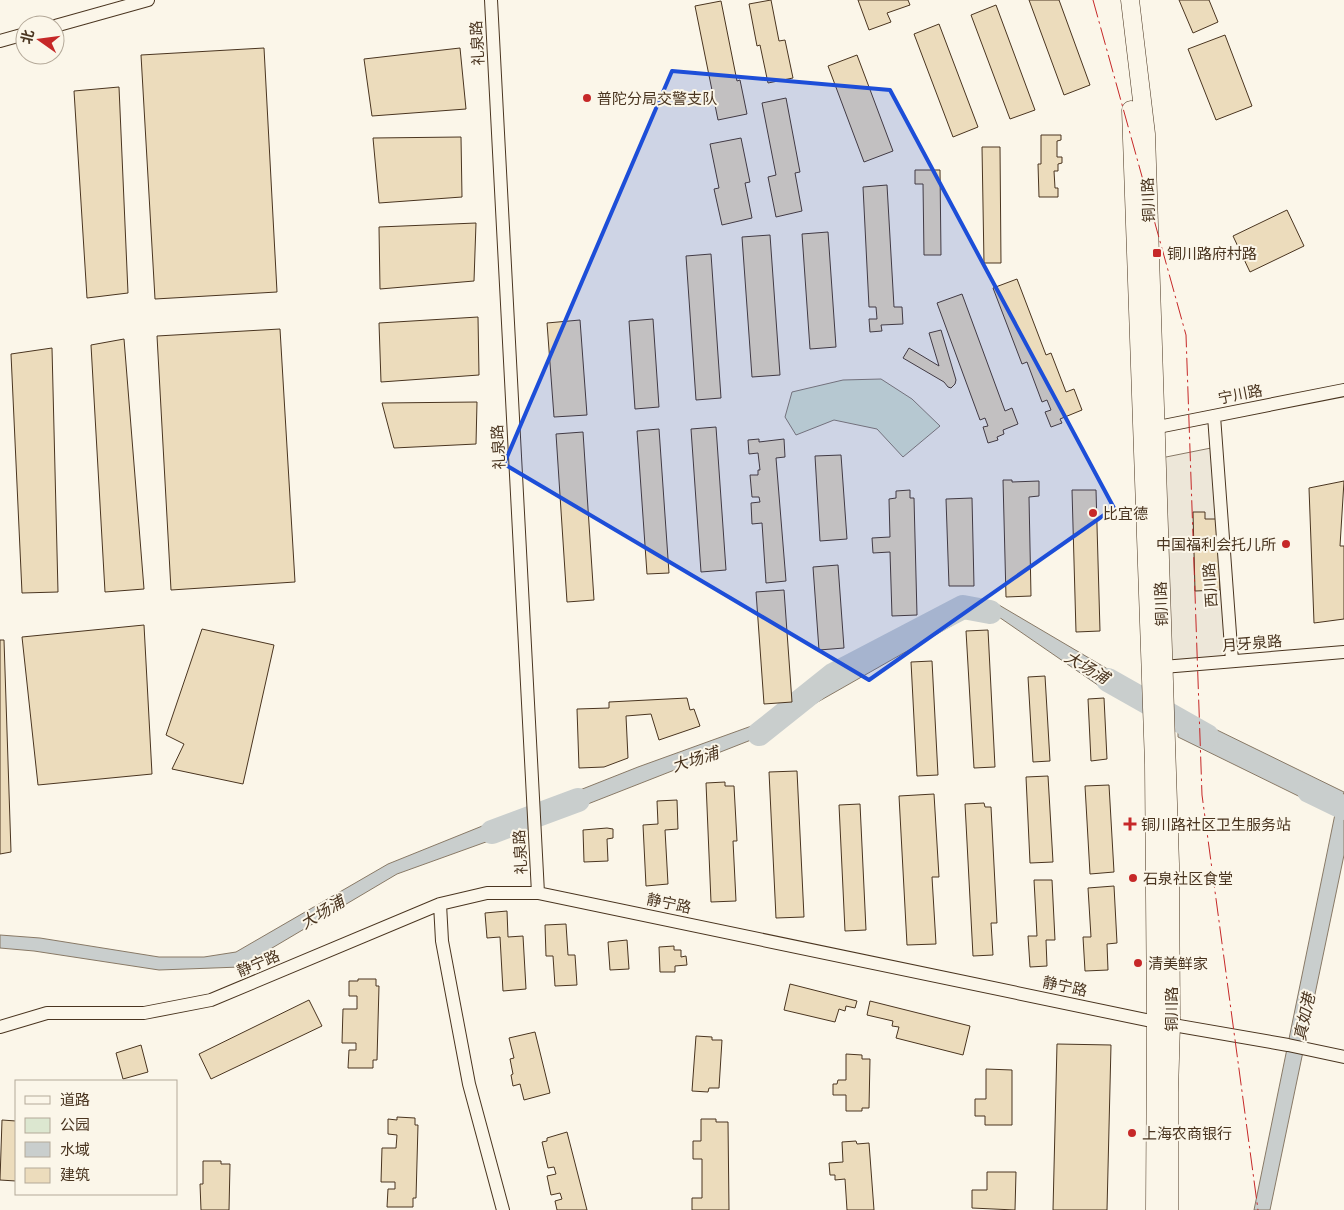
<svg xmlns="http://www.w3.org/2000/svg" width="1344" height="1210" viewBox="0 0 1344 1210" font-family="Inter,'Noto Sans SC',sans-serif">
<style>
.green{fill:#dce7d0;stroke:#887966}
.parking{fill:#ede7d9;stroke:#887966}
.water{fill:#c9cecd;stroke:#887966}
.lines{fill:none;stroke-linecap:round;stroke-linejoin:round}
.river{stroke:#c9cecd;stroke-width:24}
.building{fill:#ecdcbc;stroke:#4a3520}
.street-casing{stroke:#4a3520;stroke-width:14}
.secondary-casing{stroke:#4a3520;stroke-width:19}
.street{stroke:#fbf6e9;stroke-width:12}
.secondary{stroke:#fbf6e9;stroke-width:18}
.power{stroke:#c62828;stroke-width:1;stroke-dasharray:18 4 2.5 4;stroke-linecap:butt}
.marked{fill:#1d4ed8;fill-opacity:0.2;stroke:#1d4ed8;stroke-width:4;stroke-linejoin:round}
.poi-dot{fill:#c62828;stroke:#fbf6e9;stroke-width:2}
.labels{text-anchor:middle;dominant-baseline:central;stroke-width:4;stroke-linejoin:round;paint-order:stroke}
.street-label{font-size:15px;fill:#4a3520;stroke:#fbf6e9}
.poi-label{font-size:15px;fill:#4a3520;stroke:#fbf6e9;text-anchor:start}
.water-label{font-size:16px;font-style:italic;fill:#4a3520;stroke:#fbf6e9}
</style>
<rect width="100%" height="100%" fill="#fbf6e9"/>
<path class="green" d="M881,379l31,20 28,27 -37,31 -26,-28 -43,-9 -38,15 -11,-18 7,-25 51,-12z"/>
<path class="parking" d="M1216,447l16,214 -69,6 -7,-208z"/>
<path class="water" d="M999,605l112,66 24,25 1,10 -31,-16 -109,-75 -31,3 -214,122 -204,80v-17l91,-36 144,-52 51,-40 130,-68z
M1178,708l37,21 129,63 -8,22h8v41l-74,355h-16l81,-396 -157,-77z
M522,810v19l-125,45 -157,93 -81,3 -125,-19 -34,-3v-13l40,3 119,19h45l32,-5 152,-88z"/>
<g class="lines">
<path class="river" d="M1108,680l99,56
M759,734l74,-59 130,-68 27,5
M1309,791l35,17
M492,832l86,-32"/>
</g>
<path class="building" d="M771,0l8,41 6,-1 8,38 -25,5 -8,-38 -3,1 -8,-42z
M858,0h50l2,5 -23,8 4,9 -22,8z
M1029,0h30l31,85 -26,10z
M1179,0h30l9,22 -25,11z
M721,1l16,80 3,-1 7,34 -29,6 -23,-114z
M996,5l39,105 -25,9 -39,-104z
M939,24l39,103 -25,10 -39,-103z
M1225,35l27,71 -36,14 -28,-71z
M264,48l13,244 -122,7 -14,-244z
M460,48l6,61 -94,7 -8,-57z
M857,55l36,96 -29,11 -36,-96z
M119,87l9,206 -41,5 -13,-207z
M786,98l14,74 -5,1 7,38 -26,6 -8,-40 8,-2 -14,-72z
M1041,135h20v5l-4,1v16h5v6l-4,1v7h-4l1,17h3v9h-19l-1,-33h3z
M461,137l1,60 -83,6 -6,-65z
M741,138l9,44 -5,1 7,35 -30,7 -8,-36 5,-1 -9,-44z
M982,147h18l1,116h-17z
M915,170h25l1,85h-17l-1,-71h-8z
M887,185l7,122h8l1,17 -22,1 1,6 -12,1 -1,-13h8l-1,-12h-7l-6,-120z
M1287,210l17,36 -54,26 -17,-36z
M476,223l-2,58 -94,8 -1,-62z
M828,232l8,115 -26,2 -8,-115z
M770,235l10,140 -28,2 -10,-140z
M711,254l10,144 -25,2 -10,-144z
M1017,279l29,76 5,-2 15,39 8,-3 8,21 -22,9 2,4 -11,4 -6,-15 6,-2 -4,-10 -5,2 -15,-40 -5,2 -29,-76z
M962,294l43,117 7,-3 6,16 -15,6 1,4 -7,3 1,3 -10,3 -5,-16 5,-1 -3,-8 -5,2 -43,-117z
M478,317l1,58 -98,7 -2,-59z
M653,319l6,88 -24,2 -6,-88z
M580,320l7,95 -33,2 -7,-94z
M280,329l15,253 -124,8 -14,-254z
M941,330l15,50 -1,4 -4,4 -3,-1 -4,-5 -41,-24 6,-10 30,18 -10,-33z
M124,339l20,250 -39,3 -14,-247z
M52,348l6,244 -36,1 -11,-239z
M477,402l-1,42 -82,4 -12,-45z
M716,427l10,143 -25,2 -10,-143z
M659,429l10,144 -22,1 -10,-143z
M583,432l11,168 -27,2 -11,-168z
M759,439v3l25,-3 1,18 -9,1 10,123 -20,2 -4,-60 -10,1 -1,-21 9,-1 -1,-5h-7l-2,-22h8v-5h2l-2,-17 -9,1 -1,-14z
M841,455l6,84 -27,2 -5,-85z
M1003,480h9v2l27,-1v15l-10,1 2,99 -25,1z
M1344,481l-4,65h4v73l-30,4 -5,-135z
M910,490v8h4l3,117 -25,1 -2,-64 -17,1 -1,-15 18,-1 -1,-38 7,-1v-7z
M1072,490h24l4,141 -24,1z
M972,498l2,88h-25l-3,-87z
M1193,512h12v7h13l2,71 -25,1z
M838,565l6,83 -25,2 -6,-83z
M784,590l8,112 -28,2 -8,-112z
M144,625l8,149 -114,11 -16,-148z
M202,629l72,16 -31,139 -71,-15 12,-25 -18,-9z
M988,630l7,137 -21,1 -8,-137z
M0,640h4l7,212 -11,2z
M932,661l6,114 -21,1 -6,-114z
M1045,676l5,85 -17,1 -5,-85z
M687,698l3,12 4,-1 6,17 -41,14 -8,-26 -25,2 2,42 -24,9 -25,1 -2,-59 32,-1v-6z
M1104,698l3,61 -16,2 -3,-62z
M797,771l7,146 -28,1 -7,-146z
M1048,776l5,86 -23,1 -4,-86z
M725,782v4h9l3,55h-4l3,60 -25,1 -5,-119z
M1109,785l5,87 -24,2 -5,-88z
M934,794l5,83h-7l4,67 -29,1 -8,-149z
M677,800l1,29 -13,1 3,54 -22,2 -3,-61 15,-1 -1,-23z
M984,803l1,4h6l6,116h-6l2,32 -20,1 -8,-152z
M860,804l6,126 -21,1 -6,-126z
M607,828l6,1v9l-6,1 1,22 -24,1 -1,-32z
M1034,880h18l3,60h-9l1,26 -17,1 -2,-31h9z
M1114,886l3,57 -10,1 1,26 -23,1 -2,-34h8l-3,-49z
M507,911l1,26 15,-1 3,53 -23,2 -3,-54 -13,1 -2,-25z
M566,924l2,31h7l2,30 -22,1 -2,-30h-7l-1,-31z
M627,940l2,29 -19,1 -2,-28z
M674,946v4h7v7l5,-1 1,9 -12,1v6h-15l-1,-25z
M358,979h18v7h3l-2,74h-4v8h-25l1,-18h7v-7h-14l1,-34h14v-13h-8v-15h9z
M790,984l67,17 -2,7 -9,-2 -1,5 -6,-2 -4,13 -51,-12z
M309,1000l13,26 -111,53 -12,-25z
M870,1001l100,25 -7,29 -67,-17 3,-11 -7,-1 1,-5 -26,-6z
M535,1032l15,61 -26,7 -4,-16 -7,2 -2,-11 2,-1 -3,-15 4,-1 -5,-20z
M696,1036l16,1v3h10l-3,48h-10l-1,4 -16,-1z
M1057,1044l54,1 -4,165h-54z
M141,1045l7,27 -25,7 -7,-26z
M846,1054l16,1v4h8l-1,49h-7v3h-16v-16h-13v-11h4l1,-4h8z
M986,1069l26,1v55h-27v-9h-10v-17h11z
M397,1117l18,1v7h3l-2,73h-3v9h-26l1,-18h7v-7h-14l1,-34h14l1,-13 -9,-1v-15l9,1z
M701,1119h15v3h12l1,88h-37v-12h10v-39h-9v-18h8z
M2,1120l14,1v60l-16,-1z
M567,1132l20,78h-30l-2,-9 7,-2 -2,-6 -9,2 -4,-19 9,-2 -2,-7 -6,1 -6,-26 5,-1v-3z
M856,1141l1,3 12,-1 5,67h-27l-2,-31 -10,1v-5h-5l-1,-12 14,-1 -1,-20z
M203,1161h18v3h9l-1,46h-28l-1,-26h3z
M987,1172h29l-1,38 -43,-2v-18h15z"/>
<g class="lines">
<defs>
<path id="street" d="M491,0l47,893
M55,26l93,-26
M0,41l25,-7
M1214,416l18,245
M1148,429l196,-39
M1163,667l181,-15
M440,904l2,37 27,143 34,126
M0,1027l47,-14h97l67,-13 229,-96 47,-11h51l618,129 132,23 56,12"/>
<path id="secondary" d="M1130,0l16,134 24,730 1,160 -2,68v118
M1131,110l23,654 2,258 -1,188"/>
</defs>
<use href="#street" class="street-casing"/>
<use href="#secondary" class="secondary-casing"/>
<use href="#street" class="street"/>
<use href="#secondary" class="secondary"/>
<path class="power" d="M1093,0l93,335 16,460 56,415"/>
</g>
<path class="marked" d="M672,71l218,19 224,418 -245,172 -365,-216z"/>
<g class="poi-dot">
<circle cx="587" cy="98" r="5"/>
<rect x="1152" y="248" width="10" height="10" rx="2.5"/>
<circle cx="1093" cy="513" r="5"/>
<circle cx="1286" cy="544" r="5"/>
<path d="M1127.5 816.5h5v5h5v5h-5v5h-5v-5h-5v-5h5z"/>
<circle cx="1133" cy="878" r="5"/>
<circle cx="1138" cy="963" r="5"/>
<circle cx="1132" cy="1133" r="5"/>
</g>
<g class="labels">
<g class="street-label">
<text transform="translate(477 43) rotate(-93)">礼泉路</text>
<text transform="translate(1148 200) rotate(-92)">铜川路</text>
<text transform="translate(1240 394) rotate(-11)">宁川路</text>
<text transform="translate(498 447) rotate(-93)">礼泉路</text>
<text transform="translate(1210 585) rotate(-94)">西川路</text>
<text transform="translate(1161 604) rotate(-92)">铜川路</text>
<text transform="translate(1252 643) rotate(-5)">月牙泉路</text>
<text transform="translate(520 852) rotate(-93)">礼泉路</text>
<text transform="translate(669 903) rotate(12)">静宁路</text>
<text transform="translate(258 963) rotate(-23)">静宁路</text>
<text transform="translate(1065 986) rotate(12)">静宁路</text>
<text transform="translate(1171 1009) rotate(-90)">铜川路</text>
</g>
<g class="poi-label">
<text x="597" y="98">普陀分局交警支队</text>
<text x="1167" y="253">铜川路府村路</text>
<text x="1103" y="513">比宜德</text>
<text x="1276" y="544" text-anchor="end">中国福利会托儿所</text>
<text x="1141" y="824">铜川路社区卫生服务站</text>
<text x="1143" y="878">石泉社区食堂</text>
<text x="1148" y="963">清美鲜家</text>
<text x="1142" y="1133">上海农商银行</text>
</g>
<g class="water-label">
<text transform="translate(1087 667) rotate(30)">大场浦</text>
<text transform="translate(695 759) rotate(-18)">大场浦</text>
<text transform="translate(322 912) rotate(-31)">大场浦</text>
<text transform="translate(1304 1017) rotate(-78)">真如港</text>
</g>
</g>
<rect x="15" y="1080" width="162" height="115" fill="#fbf6e9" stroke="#b4a999"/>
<rect x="25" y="1096" width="25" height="8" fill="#fbf6e9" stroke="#b4a999"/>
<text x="60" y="1105" font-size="15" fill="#4a3520">道路</text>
<rect x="25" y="1118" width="25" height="15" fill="#dce7d0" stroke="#b4a999"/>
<text x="60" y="1130" font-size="15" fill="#4a3520">公园</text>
<rect x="25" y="1142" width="25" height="15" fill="#c9cecd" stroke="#b4a999"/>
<text x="60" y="1155" font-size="15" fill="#4a3520">水域</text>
<rect x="25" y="1168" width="25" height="15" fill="#ecdcbc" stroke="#b4a999"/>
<text x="60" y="1180" font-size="15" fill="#4a3520">建筑</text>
<g transform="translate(40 40) rotate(284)"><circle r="24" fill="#fbf6e9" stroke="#b4a999"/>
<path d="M0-4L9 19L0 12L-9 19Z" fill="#c62828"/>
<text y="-8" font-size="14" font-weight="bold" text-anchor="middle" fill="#4a3520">北</text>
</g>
</svg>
